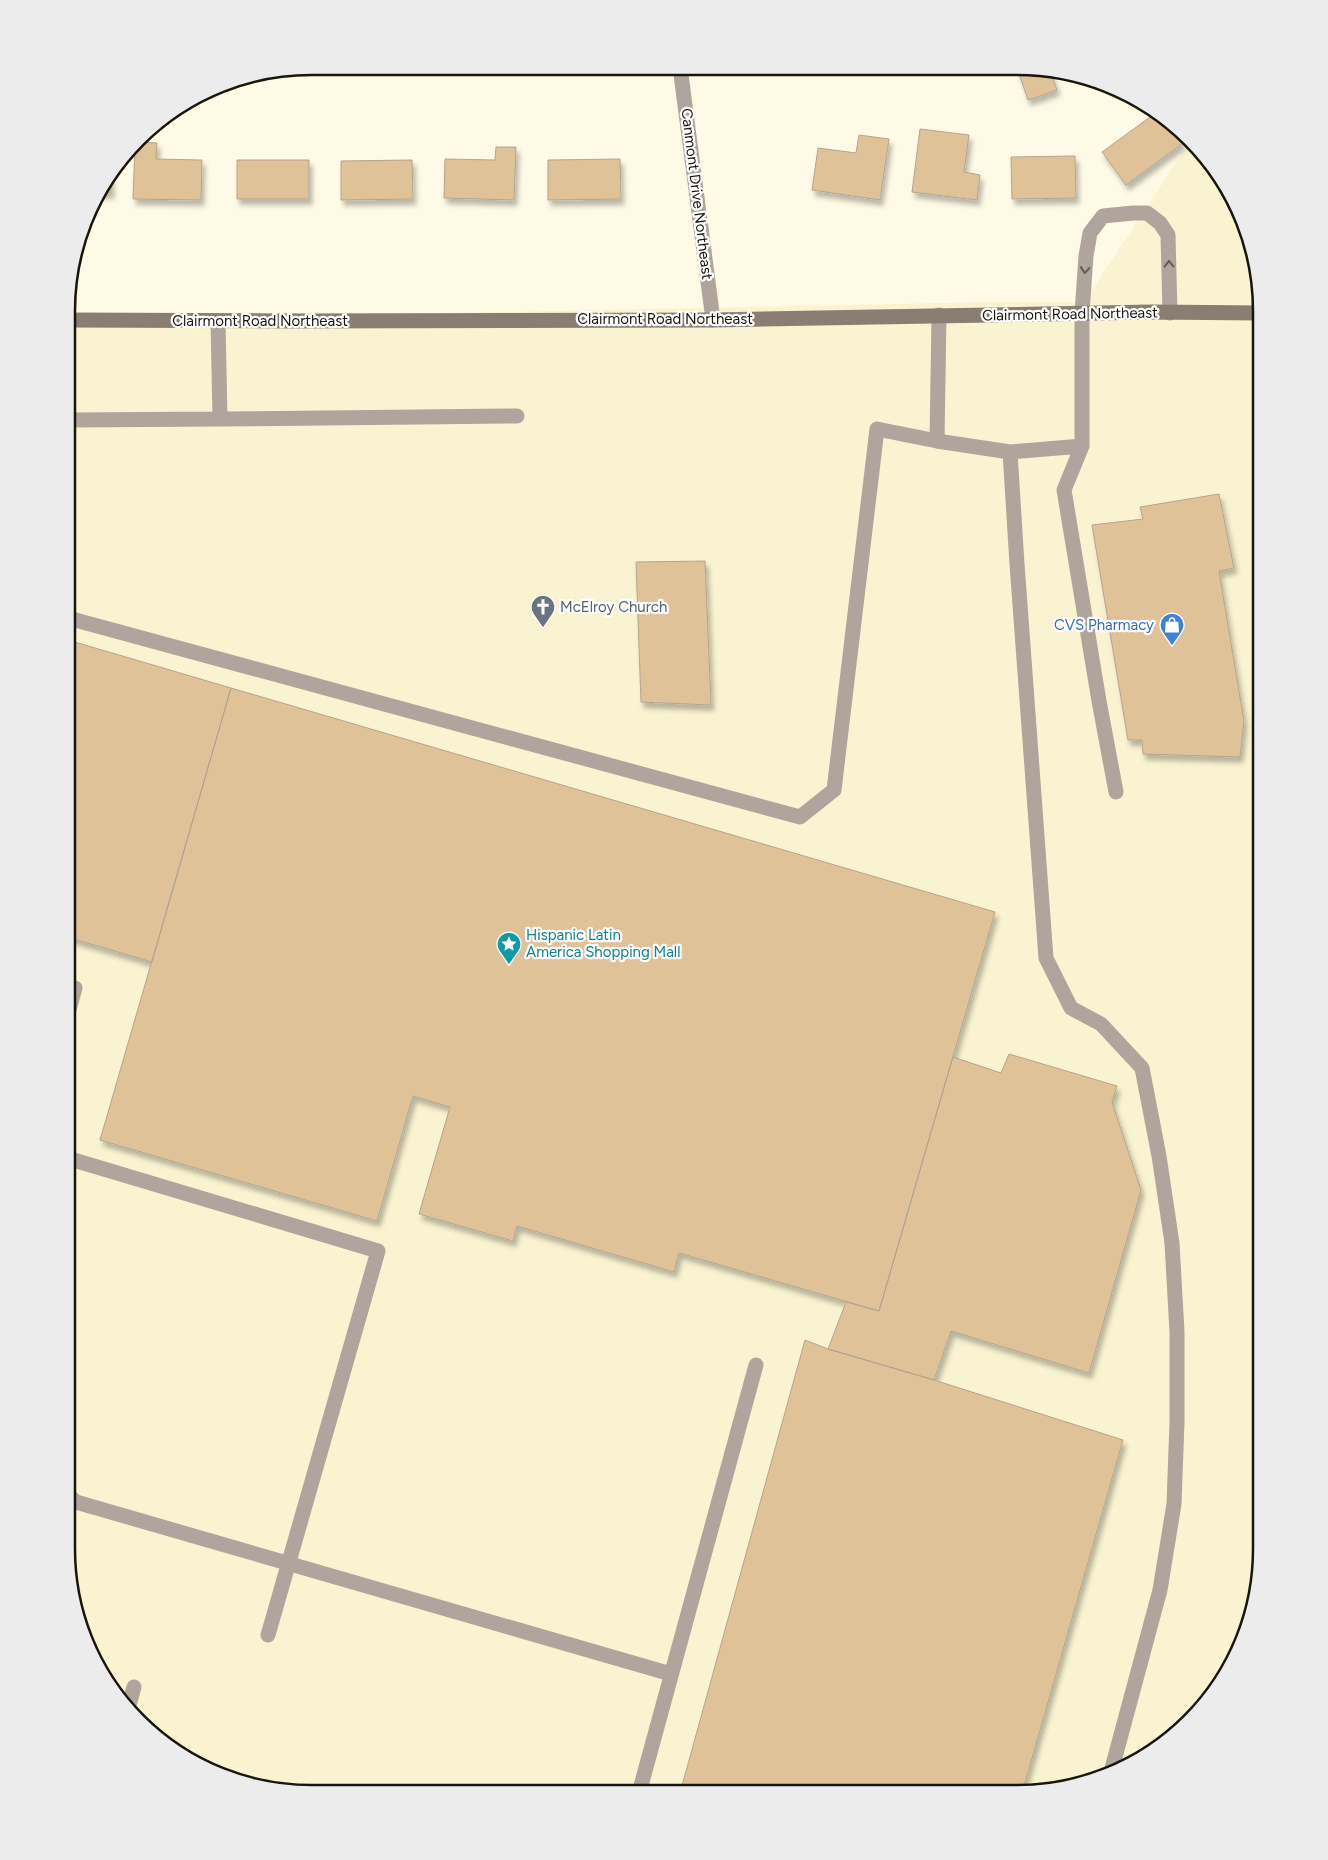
<svg xmlns="http://www.w3.org/2000/svg" width="1328" height="1860" viewBox="0 0 1328 1860" font-family="Figtree,sans-serif">
<style>
.built{fill:#faf3d1}
.building{fill:#e0c299;stroke:#b4a48f;filter:url(#shadow)}
.lines{fill:none;stroke-linecap:round;stroke-linejoin:round}
.service{stroke:#afa59d;stroke-width:15}
.minor{stroke:#afa59d;stroke-width:15}
.secondary{stroke:#8a7d71;stroke-width:15}
.oneway{stroke:#635d54}
.labels{text-anchor:middle;dominant-baseline:central;stroke-width:4.5;stroke-linejoin:round;paint-order:stroke}
.street-label{font-size:15px;fill:#17150c;stroke:#fff}
.worship-label{font-size:15px;fill:#5b616d;stroke:#fff;text-anchor:start}
.shop-label{font-size:15px;fill:#366cbe;stroke:#fff;text-anchor:end}
.culture-label{font-size:15px;fill:#0d838f;stroke:#fff;text-anchor:start}
.rim{fill:none;stroke:#17150c;stroke-width:2.5}
</style>
<defs>
<filter id="shadow"><feDropShadow dx="3" dy="5.5" stdDeviation="2.5" flood-color="#0004"/></filter>
</defs>
<rect width="100%" height="100%" fill="#fffae5"/>
<path class="built" d="M1191,140l10,10 36,53 25,107 -1,1256 -12,62 -29,57 -42,48 -53,36 -107,25 -739,-2 -62,-17 -55,-32 -45,-45 -26,-41 -25,-107 2,-1229 919,-19h97z"/>
<path class="building" d="M1017,68h32l8,22 -29,10z
M1157,112l6,3 20,28 -57,42 -24,-33z
M920,129l49,6 -5,37 16,3 -3,25 -65,-8z
M859,135l30,4 -9,61 -68,-10 6,-42 38,5z
M137,142l20,1 -1,16 46,1 -1,40 -68,-1 2,-54z
M496,147h20l-2,53 -70,-2 1,-39 50,1z
M1075,156l1,42 -64,1 -1,-42z
M620,159l1,40 -73,1v-40z
M237,160h72v39h-72z
M412,160l1,39 -72,1v-39z
M111,174v19h-14l2,-4z
M1219,494l15,74 -15,3 25,150 -4,36 -97,-3 -1,-14h-14l-36,-215 51,-6 -3,-12z
M705,561l6,144 -70,-3 -5,-140z
M68,640l163,48 -79,274 -85,-25z
M231,688l764,224 -116,399 -200,-58 -5,19 -157,-46 -4,15 -94,-27 31,-107 -37,-11 -36,125 -277,-81z
M1009,1054l108,32 -5,16 29,88 -52,183 -138,-42 -17,49 -106,-31 18,-47 33,9 74,-254 48,16z
M805,1340l23,9 106,31 189,60 -101,353h-342z"/>
<g class="lines">
<path class="service" d="M939,315l-2,126 73,11 7,112 29,394 25,50 30,16 41,44 17,88 13,87 5,89v90l-3,82 -14,86 -49,182
M220,419l297,-3
M68,420l152,-1 -2,-98
M1082,446l-18,44 35,211 17,91
M1010,452l72,-6v-133l4,-57 4,-23 13,-17 30,-3h14l13,10 8,12 2,78
M68,618l732,199 34,-27 43,-361 60,12
M67,1017l8,-29 -8,-2
M67,1158l311,93 -110,384
M66,1493l10,9 595,172
M128,1709l6,-22
M639,1793l117,-428"/>
<path class="minor" d="M680,67l33,253"/>
<path class="secondary" d="M68,320l218,1 427,-1 439,-8 110,1"/>
</g>
<defs><path id="oneway-chevron" d="M-2-3.5L2.5 0L-2 3.5" fill="none" stroke-width="1.6" stroke-linecap="round" stroke-linejoin="round" transform="scale(1.25)"/></defs>
<g class="oneway">
<use href="#oneway-chevron" transform="translate(1169 264) rotate(-91)"/>
<use href="#oneway-chevron" transform="translate(1085 270) rotate(95)"/>
</g>
<defs>
<symbol id="church-pin" viewBox="-11 -11 22 30"><path d="M0 17L-7.5 6A9.5 9.5 0 1 1 7.5 6Z" fill="#6b7280" stroke="#fff"/><path d="M-1.2-6h2.4v3.5h3.3v2.4h-3.3V6h-2.4V-.1h-3.3v-2.4h3.3Z" fill="#fff"/></symbol>
<symbol id="shop-pin" viewBox="-11 -11 22 30"><path d="M0 17L-7.5 6A9.5 9.5 0 1 1 7.5 6Z" fill="#3f7fe0" stroke="#fff"/><path d="M-5-2.5h2.3a2.7 3.5 0 0 1 5.4 0H5L5.5 6h-11ZM-1.5-2.5h3a1.5 2.3 0 0 0-3 0Z" fill="#fff"/></symbol>
<symbol id="sight-pin" viewBox="-11 -11 22 30"><path d="M0 17L-7.5 6A9.5 9.5 0 1 1 7.5 6Z" fill="#0f9aa8" stroke="#fff"/><path d="M0-6L1.8-2.2L6-1.7L2.9 1.2L3.7 5.4L0 3.3L-3.7 5.4L-2.9 1.2L-6-1.7L-1.8-2.2Z" fill="#fff"/></symbol>
</defs>
<g fill-rule="evenodd">
<use href="#church-pin" x="529" y="593" width="28" height="38"/>
<use href="#shop-pin" x="1158" y="611" width="28" height="38"/>
<use href="#sight-pin" x="495" y="930" width="28" height="38"/>
</g>
<g class="labels">
<g class="street-label">
<text transform="translate(697 194) rotate(83)">Canmont Drive Northeast</text>
<text transform="translate(1070 314) rotate(-1)">Clairmont Road Northeast</text>
<text x="665" y="319">Clairmont Road Northeast</text>
<text x="260" y="321">Clairmont Road Northeast</text>
</g>
<g class="worship-label">
<text x="560" y="607">McElroy Church</text>
</g>
<g class="shop-label">
<text x="1154" y="625">CVS Pharmacy</text>
</g>
<g class="culture-label">
<text x="526" y="935">Hispanic Latin<tspan x="526" dy="17">America Shopping Mall</tspan></text>
</g>
</g>
<path d="M0 0H1328V1860H0ZM311 75H1017A236 236 0 0 1 1253 311V1549A236 236 0 0 1 1017 1785H311A236 236 0 0 1 75 1549V311A236 236 0 0 1 311 75Z" fill="#ececec" fill-rule="evenodd"/>
<path class="rim" d="M311 75H1017A236 236 0 0 1 1253 311V1549A236 236 0 0 1 1017 1785H311A236 236 0 0 1 75 1549V311A236 236 0 0 1 311 75Z"/>
</svg>
